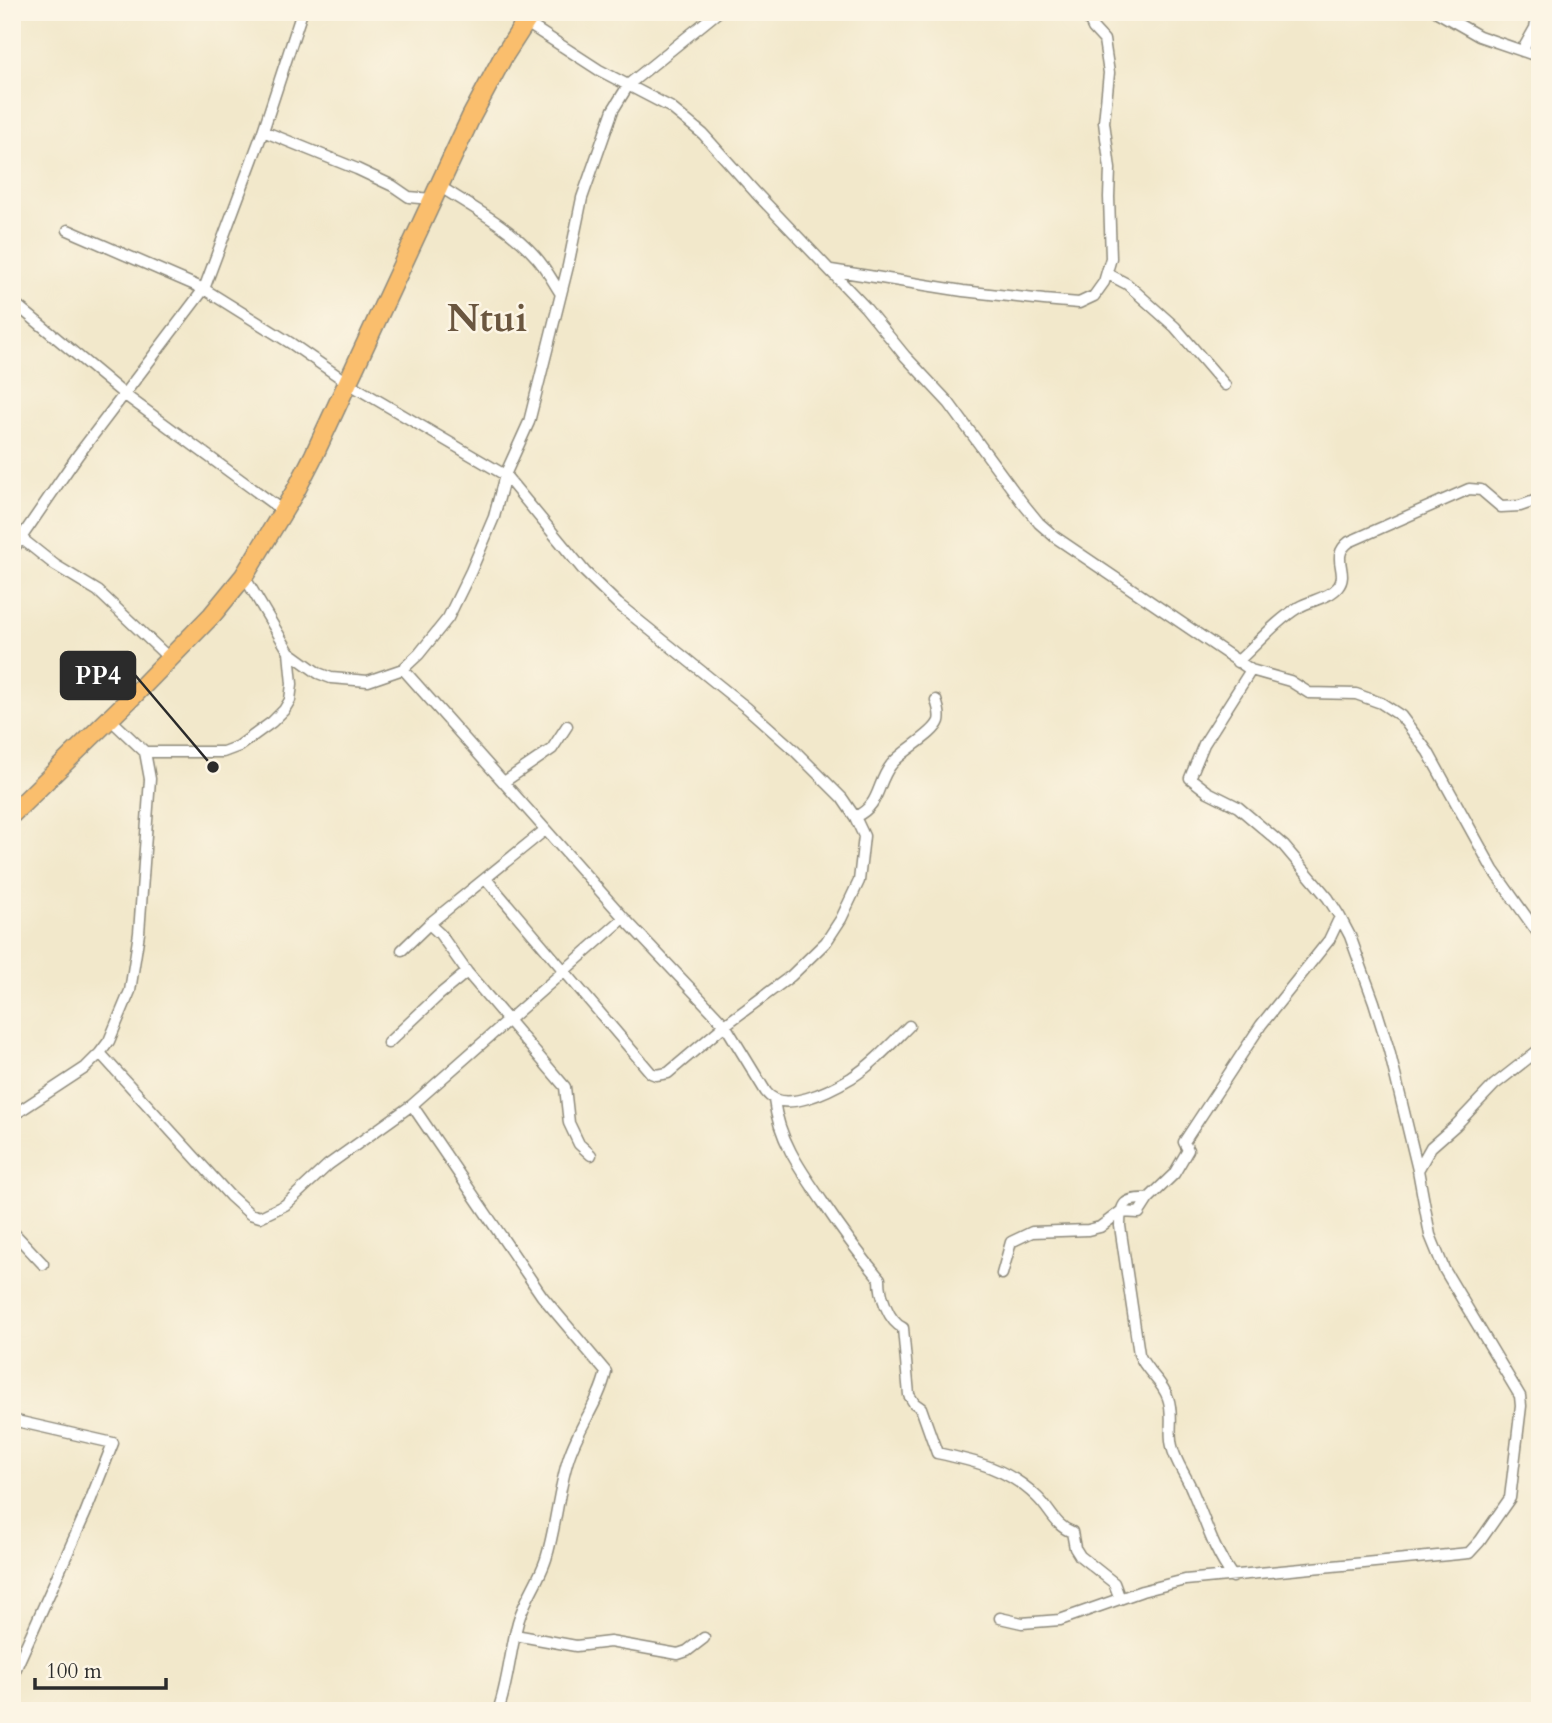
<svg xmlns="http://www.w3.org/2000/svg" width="1552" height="1723" viewBox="0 0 1552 1723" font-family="Cardo,serif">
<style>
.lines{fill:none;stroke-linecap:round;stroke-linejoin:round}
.street-casing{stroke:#8e8a7b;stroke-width:13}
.highway-casing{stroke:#8e8a7b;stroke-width:21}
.street{stroke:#fff;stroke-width:10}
.highway{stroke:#fabe6d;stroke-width:18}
.labels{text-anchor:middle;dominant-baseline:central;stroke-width:5;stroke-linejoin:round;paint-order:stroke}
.town-label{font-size:38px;font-weight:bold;fill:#6a563f;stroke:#fcf5e5}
.leader{fill:none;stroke:#2b2b2b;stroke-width:2.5}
.callout-dot{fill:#2b2b2b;stroke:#fcf5e5;stroke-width:2.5}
.callout{fill:#2b2b2b;stroke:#2b2b2b;stroke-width:2.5}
.callout-label{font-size:26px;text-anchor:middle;font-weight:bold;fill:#fff}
</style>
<rect width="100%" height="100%" fill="#fcf5e5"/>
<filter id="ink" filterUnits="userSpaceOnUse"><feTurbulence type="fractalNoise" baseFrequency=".0143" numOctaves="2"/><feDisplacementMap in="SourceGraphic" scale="14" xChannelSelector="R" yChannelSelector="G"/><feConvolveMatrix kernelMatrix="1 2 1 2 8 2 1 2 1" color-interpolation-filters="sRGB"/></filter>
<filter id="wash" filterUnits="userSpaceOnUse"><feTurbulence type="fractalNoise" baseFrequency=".00686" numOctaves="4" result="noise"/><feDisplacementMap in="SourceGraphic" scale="28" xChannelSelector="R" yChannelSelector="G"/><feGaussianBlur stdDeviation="1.57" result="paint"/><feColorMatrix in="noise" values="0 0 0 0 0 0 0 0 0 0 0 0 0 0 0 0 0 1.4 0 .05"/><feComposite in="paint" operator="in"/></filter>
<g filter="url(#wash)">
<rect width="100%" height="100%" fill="#f2e8cb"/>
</g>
<g filter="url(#ink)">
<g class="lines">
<defs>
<path id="street" d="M1437,12l42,24 61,21
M525,22l74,48 71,37 33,27 53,59 109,114 40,49 44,47 72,98 18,22 16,14 196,133 39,11 19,12 47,1 25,9 20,13 27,36 65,118 47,66
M1522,51l13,-23 3,-16
M263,131l94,38 36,17 16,11 23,2
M439,186c33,21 71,41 97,71 10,11 17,25 25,37
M68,230l136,59 88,55 56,39 157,92 80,97 33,32 129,104 47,42 48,48 13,19 9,19 -5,45 -18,38 -15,23 -35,34 -66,49 -57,48 -12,2 -5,-2 -165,-194
M831,270l132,21 81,9 35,3 15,-7 10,-14 7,-24 -2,-61 1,-28 -6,-47 5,-49 -5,-33 -11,-12 -7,-16
M1108,274l19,10 48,43 50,58
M12,301l113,94 158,116
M21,538l34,27 43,26 72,68
M12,551l66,-96 126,-166 59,-158 39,-119
M244,576l45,76 29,21 13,5 37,3 35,-12 16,-15 29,-36 23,-47 23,-54 11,-42 24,-53 39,-156 14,-68 31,-88 16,-26 89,-72
M1237,662c20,-18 39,-41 62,-55 12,-7 30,-9 39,-20 12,-15 -9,-30 11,-45l120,-53 12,1 20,17 19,-1 20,-7
M403,669l221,249 101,107 41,67c17,23 65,-2 85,-14 22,-14 40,-34 58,-52
M145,752h78l16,-6 33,-24 12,-12 6,-10 2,-16 -3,-32
M504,782l48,-33 15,-23
M855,817c26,-12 21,-33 36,-52 10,-14 43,-30 48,-44 2,-7 -1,-14 -3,-21
M429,924l11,10 27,38 98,115 4,36 10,21 12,11
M402,950l27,-26 116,-94
M388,1043l51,-48 28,-23
M100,1053l130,143 20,18 10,3 25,-12 43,-40 84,-60 212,-187
M774,1100c5,40 26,69 48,101 18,27 37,53 58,78 0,16 8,42 23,49l6,67 5,8 7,5 16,45c38,8 72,16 100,44 13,12 18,29 35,35l3,16 5,8 34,27 6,16
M412,1105l130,191 64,76c-7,31 -29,57 -38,88 -10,32 -12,67 -22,99 -7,22 -22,41 -28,63 -8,29 -10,61 -20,89
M12,1116l73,-48 15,-15 9,-12 21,-50 9,-58 11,-154 -5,-27 -35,-33
M1418,1170l13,-23 25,-22 38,-40 46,-36
M1148,1199c-23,-1 -28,3 -28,27l19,128c7,18 23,26 29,44 6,16 0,33 4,48 3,16 14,29 20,44 14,32 20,58 41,87
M12,1231l31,33
M1002,1274l9,-32 21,-10 56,-2 12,-3 20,-15 19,1 9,-14 26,-25 14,-24 -4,-8 77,-117 68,-85 11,-23
M12,1420l101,23 -28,71 -73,163
M1000,1618l22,5 38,-3 82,-29 43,-11 284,-27 11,-12 30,-43 11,-92 -1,-10 -76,-127 -14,-34 -12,-65 -29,-120 -15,-48 -24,-66 -10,-19 -12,-19 -44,-52 -46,-39 -30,-15 -18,-14 14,-34 47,-74
M515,1635l61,11 34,-4 68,12 9,-3 17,-13"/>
<path id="highway" d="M12,814l124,-121 76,-78 32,-39 52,-86 18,-35 157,-338 32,-60 29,-45"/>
</defs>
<use href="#street" class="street-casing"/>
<use href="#highway" class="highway-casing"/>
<use href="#street" class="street"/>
<use href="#highway" class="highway"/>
</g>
</g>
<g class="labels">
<g class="town-label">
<text x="487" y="319">Ntui</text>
</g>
</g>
<path class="leader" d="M213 767L135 675"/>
<circle class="callout-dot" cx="213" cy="767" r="7"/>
<rect class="callout" x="61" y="652" width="74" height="47" rx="7"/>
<g class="callout-label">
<text x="98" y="684">PP4</text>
</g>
<rect width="1552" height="1723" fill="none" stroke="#fcf5e5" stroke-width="42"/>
<path d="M35 1678v10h131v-10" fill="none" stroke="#2b2b2b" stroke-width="3.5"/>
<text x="46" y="1678" font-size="21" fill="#2b2b2b" stroke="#fcf5e5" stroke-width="5" paint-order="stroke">100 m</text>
</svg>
